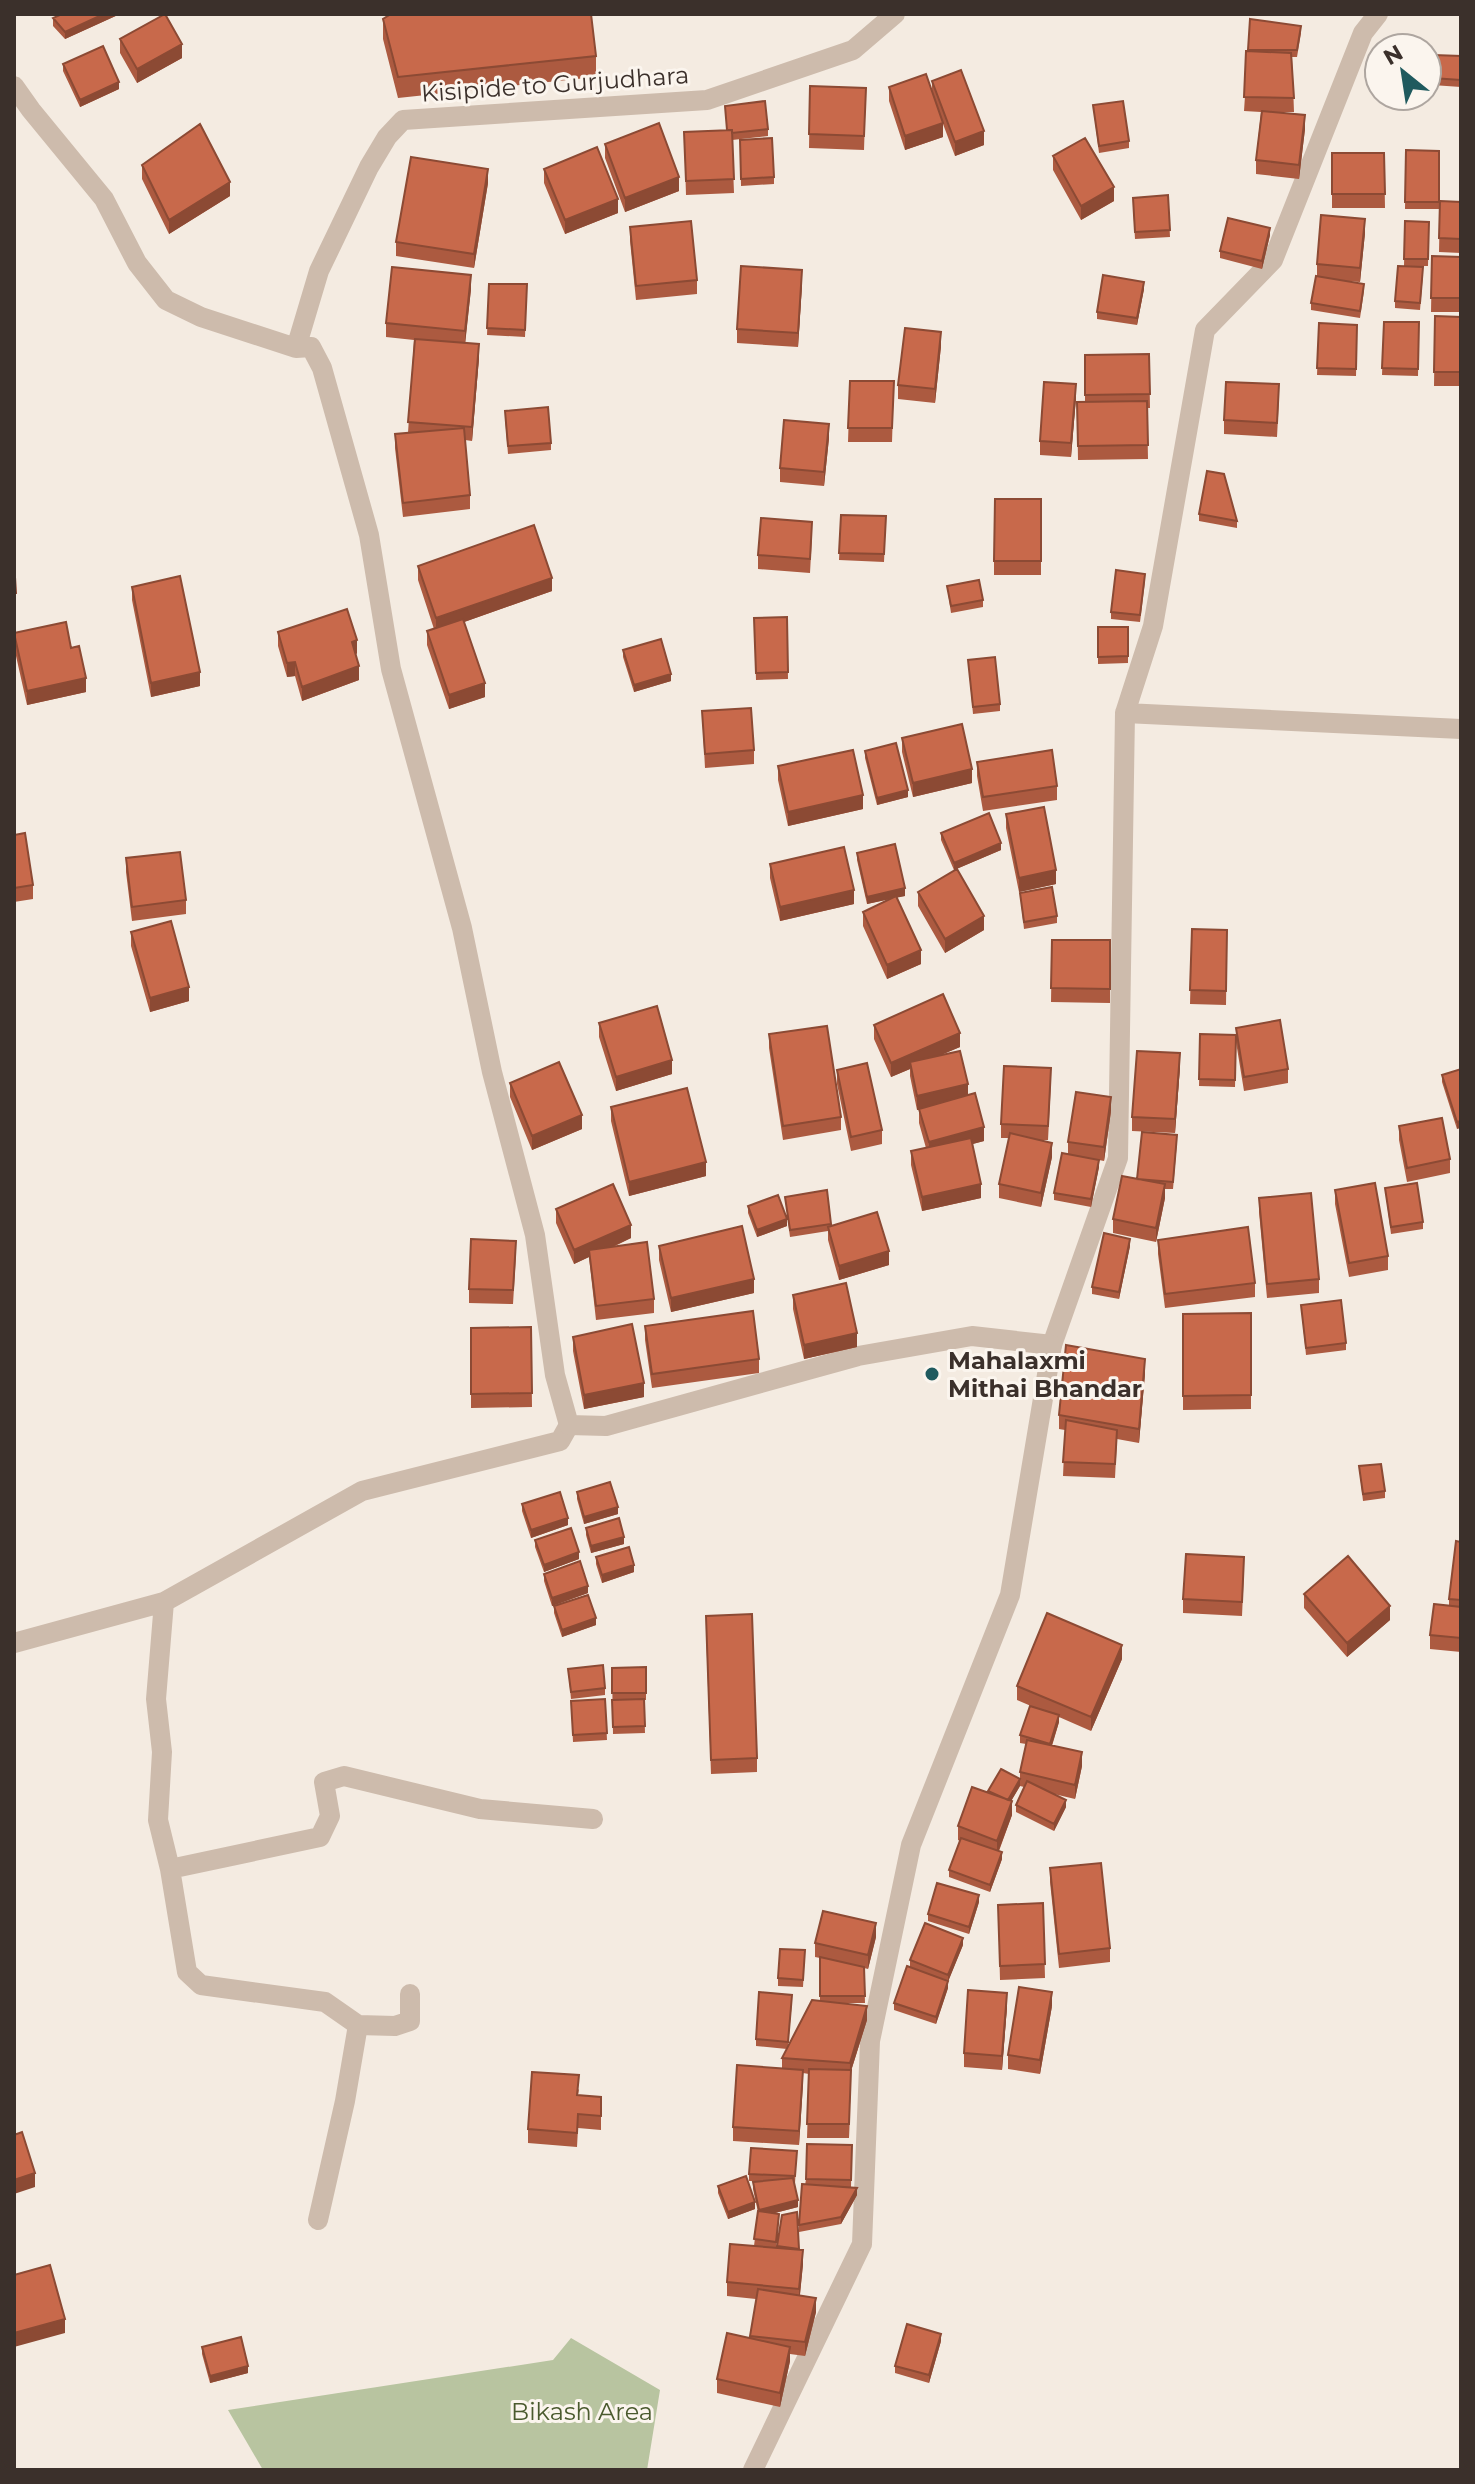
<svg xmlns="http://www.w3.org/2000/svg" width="1475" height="2484" viewBox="0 0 1475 2484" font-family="Montserrat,sans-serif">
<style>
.green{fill:#b8c4a0}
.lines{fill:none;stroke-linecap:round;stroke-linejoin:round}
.minor{stroke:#cdbbac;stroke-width:20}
.tertiary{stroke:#cdbbac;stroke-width:20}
.wall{fill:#ac5a40}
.shaded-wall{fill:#8c4a34}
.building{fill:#c8694b;stroke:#8c4a34;stroke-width:2}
.poi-dot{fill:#1f5a5e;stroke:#fbf5ee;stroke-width:3}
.labels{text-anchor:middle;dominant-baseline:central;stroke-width:6;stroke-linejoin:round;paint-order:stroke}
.street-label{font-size:24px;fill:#3b302b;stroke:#fbf5ee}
.poi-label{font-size:24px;font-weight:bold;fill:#3b302b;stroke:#fbf5ee;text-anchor:start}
.park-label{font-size:24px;fill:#4a5a2e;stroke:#fbf5ee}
</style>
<rect width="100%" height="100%" fill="#f4ebe1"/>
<path class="green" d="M571,2338l89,52 -13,80h-384l-35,-60 325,-50z"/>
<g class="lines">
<path class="minor" d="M1125,713l336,16
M1052,1345l66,-187 7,-445 28,-87 52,-296 68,-70 90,-227 15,-19
M164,1602l-8,97 6,53 -4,68 12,49 17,103 14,13 124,17 33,23 -13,76 -27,119
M14,1643l150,-41 198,-111 198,-50 9,-16
M170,1869l150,-32 10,-21 -6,-34 20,-6 136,33 113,10
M358,2025l37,1 15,-5v-27"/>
<path class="tertiary" d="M14,86l17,24 73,89 33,64 29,37 35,17 95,31 15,-1 11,21 47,167 22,134 71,259 30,144 43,163 20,140 14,50 37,1 252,-70 114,-20 80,9 -42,250 -99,250 -41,196 -8,203 -109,226
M296,348l23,-77 50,-104 18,-30 16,-17 304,-20 146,-50 42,-36"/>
</g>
<path class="wall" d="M120,14l-55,25 -12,-13v-8z
M383,19l213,37v21l-198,21 -15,-59z
M1250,19l51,14 -4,24h-5l2,55h-20l31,17 -6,50 -43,-5v-14l5,-48 -17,-1z
M120,39l62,19 -45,25 -17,-30z
M1433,55l28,1v31l-29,-2z
M63,64l56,25 -39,18 -17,-36z
M932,81l52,64 -29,11 -12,-32v13l-38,13 -16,-49v-14l43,3z
M810,86l56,2 -2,62 -55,-2z
M1093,105l36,36v7l-30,5z
M725,106l43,23v7l-36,4 2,53 -48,2 -2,-63 43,-2z
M740,140l34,37v7l-33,2z
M605,144l74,47 -54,21 -20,-54z
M1406,150l33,1v58h-34z
M1332,153h52l1,55h-53z
M1053,156l61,45 -33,19 -28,-50z
M142,165l88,31 -61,38 -27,-55z
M544,169l74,44 -53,21 -21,-51z
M488,183l-14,85 -78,-12v-14z
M1168,195l2,42 -35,2 -2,-34z
M1440,201l21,1v51l-22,-1z
M1405,221l24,1 -1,44h-24z
M630,227l67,53v14l-61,6 -6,-59z
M1365,233l-5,49 -15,-1 19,10 -4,27 -49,-8v-7l6,-26v-13z
M1270,235l-8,34 -42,-11v-7z
M1432,256l29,1v55h-30z
M1423,274l-3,36 -25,-2v-7z
M489,284h38l-2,53 -38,-2z
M802,284l-4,63 -61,-4v-14z
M471,289l-6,54 14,15 -7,83 -7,-1 5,55v14l-67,8 -8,-69v-14l13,-1 6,-93 -28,-3v-14z
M1144,289l-7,36 -40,-6v-7z
M1435,316l26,1v69h-27z
M1384,322h35l-1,54 -36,-1z
M1319,323l38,2 -1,51 -39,-1z
M941,346l-6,57 -37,-4v-14z
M1149,354l1,54h-3l1,51 -70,1 -1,-58h8v-47z
M850,381h44l-2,61h-44z
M1076,398l-5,59 -31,-2v-14z
M1279,398l-2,39 -53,-3v-14z
M505,418l46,25v7l-43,4z
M829,438l-5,48 -44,-4v-14z
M1041,499v76h-47v-14z
M1199,514l38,7v7l-38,-7z
M841,515l45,1 -2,46 -45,-2z
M812,536l-2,37 -52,-4v-14z
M14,561l2,32v14h-2z
M418,566l134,25 -88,31 21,75 -36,12 -22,-64v-14l7,-2 -16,-49z
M1145,581l-5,41 -29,-3v-7z
M947,586l36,14v7l-32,6z
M132,587l68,99 -49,11 -19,-97z
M787,617l1,62 -32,1 -2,-62z
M1098,627h30v36l-30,1z
M278,632l79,21 -1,2 3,25 -57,21 -7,-25 -8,1 -9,-31z
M14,633l57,15 15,44 -59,13 -13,-58z
M623,650l48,31 -37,11 -11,-35z
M968,660l32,44v7l-27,3z
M702,711l52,39v14l-49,4z
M902,738l70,45 -59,14 -11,-45z
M865,751l43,46 -31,8 -12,-47z
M977,762l80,24v14l-74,11 -6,-35z
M778,766l85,43 -75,17 -10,-46z
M1006,814l50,70 -37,8 -13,-64z
M941,833l60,17 -47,20 -13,-30z
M14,835l19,50v14l-19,3z
M857,853l48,43 -8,1 24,67 -34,15 -24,-53v-14l26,-13 -22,5 -10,-44z
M126,858l60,42v14l-54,7 -6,-49z
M770,864l84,40 -74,17 -10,-43z
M918,892l66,38 -39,23 -27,-47z
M1020,893l37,23v7l-33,6z
M1192,929l35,1 -1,75 -36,-1z
M131,932l58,69 -39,11 -19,-66z
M1052,940h58v63l-59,-1z
M599,1023l73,51 -56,17 -17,-54z
M874,1025l86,22 -20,8 28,40 16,46 -12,3 9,54 -59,13 -11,-46v-14l15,-3 -7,-25v-13h-2l-7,-34v-7l-19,8 -17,-38z
M1236,1028l52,41v14l-44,8 -8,-49 -1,45 -36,-1 1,-52 36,1z
M769,1034l72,83v13l-58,10 -14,-92z
M1180,1067l-5,66 -43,-2v-14z
M1461,1069l-4,60 -15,-47v-7z
M837,1070l45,60v14l-31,7 -14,-67z
M1051,1082l-3,58h-8l12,17 -11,50 -42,-9v-14l10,-46h-8v-14z
M510,1083l72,46 -50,21 -22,-53z
M611,1107l95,69 -77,20 -18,-75z
M1111,1111l-7,50 -5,-1v7l-8,40 -37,-7v-7l14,-39v-12z
M1399,1126l51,33v14l-43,9 -8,-42z
M1177,1142l-4,47h-8v9l-9,44 -43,-9v-14l24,-40z
M1385,1188l38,34v7l-32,5z
M827,1190l4,35 58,40 -50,15 -11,-40v-9l-38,6 -5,-40z
M1335,1190l53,66v14l-39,7 -14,-73z
M1259,1198l60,81v14l-52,5 -8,-86z
M748,1206l39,20 -30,11 -9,-24z
M556,1209l75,29 -18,9 41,52v14l-58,7 -7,-63 -15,7 -18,-41z
M1158,1240l97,43v14l-90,11 -7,-54z
M659,1246l95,47 -83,19 -12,-52z
M1130,1246l-11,53 -27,-5v-7z
M516,1255l-3,49 -44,-1v-14z
M793,1295l64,52 -53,12 -11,-50z
M1301,1305l45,38v7l-40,5z
M1251,1313v96l-68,1v-96z
M645,1326l114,33v14l-107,15 -7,-48z
M531,1327l1,80 -61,1v-80z
M573,1337l71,60 -60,12 -11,-58z
M1145,1373l-6,70 -22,-4 -2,39 -52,-2 2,-46 -6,-1v-14z
M1359,1466l26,25v7l-22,3z
M577,1492l41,22 -34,10 -7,-25z
M522,1504l46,21 -37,13 -9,-27z
M586,1528l38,16 -33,9 -5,-18z
M535,1540l44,19 -35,13 -9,-25z
M1461,1542v110l-31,-3v-14l19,-29v-7z
M596,1557l38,15 -32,11 -6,-19z
M1244,1571l-2,45 -59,-3v-14z
M544,1574l44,19 -36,13 -8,-25z
M1304,1594l86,26 -43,37 -43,-49z
M554,1606l42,19 -34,12 -8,-24z
M706,1630l51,128v14l-46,2z
M1122,1659l-31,72 -32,-14v5l-7,24 30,20 -7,33 -21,-5 12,13 -12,24 -38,-19v-7l8,-18 -4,-1v-14l6,-28 -6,-1v-8l18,-26 -21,-9v-14z
M646,1667v33h-2l1,33 -32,1 -1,-66z
M568,1669l37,19v7l-34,4z
M605,1699l2,41 -34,2 -2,-41z
M1020,1786l-9,15 1,14 -13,36 3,8 -12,33 -41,-15v-7l11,-29 -2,-1v-14l30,-33v-2z
M1050,1868l60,80v14l-51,6 -9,-86z
M979,1902l-10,32 -41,-13v-7z
M1043,1903l2,75 -45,2 -2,-75z
M876,1937l-8,32 -4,-1 1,35h-23l25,17 -16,51 -2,67h-42l2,-64 -6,-1 -4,72 -66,-4v-14l49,-59v-10l5,-9 -31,-3v-7l36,-37 -4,44 32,-45v-43l-5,-1v-14z
M963,1945l-15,36v7l-12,36 -42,-14v-7l16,-36v-7z
M805,1950l-2,37 -25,-1v-8z
M1052,2006l-12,68 -32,-5v-14z
M1007,2007l-5,63 -38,-3v-14z
M579,2089l-1,6 23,2v33l-23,-2 -1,19 -49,-4v-14z
M852,2145l-1,42h-17l23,8 -16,29 -42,8v-7l7,-46z
M797,2151l-2,32h-1l4,24 -23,6 4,8 -3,27h1l5,-33 15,-3 2,38 4,14 -3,31 16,17 -11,44 -15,-2v7l-10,46 -63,-14v-14l33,-41 6,-39 -29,-3v-14l27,-36 4,-34 -5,-23v-7l8,-1h-12v-7z
M718,2186l37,23 -27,10 -10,-26z
M941,2341l-12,42 -34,-10v-7z
M202,2347l46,26 -38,10 -8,-29z"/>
<path class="shaded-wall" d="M104,14h16l-55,25v-7z
M182,44v14l-45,25v-14z
M119,82v7l-39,18v-7z
M1305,115v14l-6,50v-14z
M943,123v14l-38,13v-14z
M984,131v14l-29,11v-14z
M488,169v14l-14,85v-14z
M679,177v14l-54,21v-14z
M230,182v14l-61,38v-14z
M1114,187v14l-33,19v-14z
M618,199v14l-53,21v-14z
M1365,219v14l-5,49v-14z
M1270,228v7l-8,34v-8z
M802,270v14l-4,63v-14z
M471,275v14l-6,56v-14z
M1144,282v7l-7,36v-7z
M941,332v14l-6,57v-14z
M479,344v14l-7,83v-14z
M1076,384v14l-5,59v-14z
M829,424v14l-5,48v-14z
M552,578v13l-116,41v-14z
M357,640v13l-5,3v-14z
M295,662v14l-8,1v-14z
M359,666v14l-57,21v-14z
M200,672v14l-49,11v-14z
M671,674v7l-37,11v-7z
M86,678v14l-59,13v-14z
M485,683v14l-36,12v-14z
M972,769v14l-59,14v-14z
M908,790v7l-31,8v-7z
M863,795v14l-75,17v-14z
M1001,843v7l-47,20v-7z
M1056,870v14l-37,8v-14z
M905,888v8l-38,8v-7z
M854,890v14l-74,17v-14z
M984,916v14l-39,23v-14z
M921,950v14l-34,15v-14z
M189,987v14l-39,11v-14z
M960,1033v14l-49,21 -1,-6v7l-19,8v-14z
M1180,1053v14l-5,66v-14z
M672,1060v14l-56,17v-14z
M968,1084v14l-51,12v-14z
M1111,1097v14l-7,50v-14z
M582,1115v14l-50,21v-14z
M1461,1121v7l-4,1v-7z
M984,1127v14l-55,15v-14z
M1052,1143v14l-11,50v-14z
M1099,1160v7l-8,40v-8z
M706,1162v14l-77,20v-14z
M981,1184v14l-59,13v-14z
M1165,1184v14l-9,44v-14z
M787,1219v7l-30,11v-7z
M631,1225v13l-41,19 -1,-7v7l-15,7v-14z
M1130,1239v7l-11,53v-7z
M889,1251v14l-50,15v-14z
M754,1279v14l-83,19v-14z
M857,1333v14l-53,12v-14z
M1145,1359v14l-6,70v-14z
M644,1383v14l-60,12v-14z
M618,1507v7l-34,10v-7z
M568,1518v7l-37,13v-8z
M624,1537v7l-33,9v-7z
M579,1552v7l-35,13v-7z
M634,1565v7l-32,11v-8z
M588,1586v7l-36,13v-8z
M1390,1606v14l-43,37v-14z
M596,1618v7l-34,12v-7z
M1122,1645v14l-31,72v-14z
M1059,1715v7l-9,29v-7z
M1082,1752v14l-7,33v-14z
M1020,1779v7l-13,22v-7z
M1066,1800v7l-12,24v-7z
M1012,1801v14l-15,40v-14z
M1002,1852v7l-12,33v-7z
M979,1895v7l-10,32v-7z
M876,1923v14l-8,32v-14z
M963,1938v7l-15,37v-7z
M948,1981v7l-12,36v-7z
M1052,1992v14l-12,68v-14z
M1007,1993v14l-5,63v-14z
M867,2006v14l-16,51 -2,67 1,-75z
M803,2070v14l-4,61v-14z
M35,2173v14l-21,7v-14z
M857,2188v7l-16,29v-7z
M798,2200v7l-39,10v-7z
M755,2202v7l-27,10v-7z
M803,2250v14l-4,39v-14z
M816,2298v14l-11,44v-14z
M65,2319v14l-51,14v-14z
M941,2334v7l-12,42v-8z
M790,2347v14l-10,46v-14z
M248,2366v7l-38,10v-7z"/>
<path class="building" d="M62,14h42l-39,18 -12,-14z
M165,14l17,30 -45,25 -17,-30z
M391,14h200l5,42 -198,21 -15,-58z
M1250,19l51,7 -4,24h-49z
M103,46l16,36 -39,18 -17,-36z
M1246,51l45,2 3,45 -50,-1z
M1433,55l28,1v24l-29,-2z
M961,70l23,61 -29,11 -23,-61z
M926,74l17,49 -38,13 -16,-49z
M810,86l56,2 -2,48 -55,-2z
M765,101l3,28 -36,4v-3h-5l-2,-24z
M1123,101l6,40 -30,5 -6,-41z
M1262,111l43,4 -6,50 -43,-5z
M659,123l20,54 -54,21 -20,-54z
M200,124l30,58 -61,38 -27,-55z
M732,130l2,49 -48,2 -2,-49z
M772,138l2,39 -33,2 -1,-39z
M1085,138l29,49 -33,19 -28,-50z
M597,147l21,52 -53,21 -21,-51z
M1406,150l33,1v51h-34z
M1332,153h52l1,41h-53z
M411,157l77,12 -14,85 -78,-12z
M1168,195l2,35 -35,2 -2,-34z
M1440,201l21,1v37l-22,-1z
M1321,215l44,4 -5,49 -43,-4z
M1228,218l42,10 -8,33 -42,-10z
M691,221l6,59 -61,6 -6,-59z
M1405,221l24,1 -1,37h-24z
M1432,256l29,1v41h-30z
M741,266l61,4 -4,63 -61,-4z
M1398,266l25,1 -3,36 -25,-2z
M392,267l79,8 -6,56 -79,-8z
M1103,275l41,7 -7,36 -40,-6z
M1316,276l48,8 -4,27 -49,-8z
M489,284h38l-2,46 -38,-2z
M1435,316l26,1v55h-27z
M1384,322h35l-1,47 -36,-1z
M1319,323l38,2 -1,44 -39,-1z
M905,328l36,4 -6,57 -37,-4z
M415,339l64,5 -7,83 -64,-5z
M1149,354l1,40 -65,1v-40z
M850,381h44l-2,47h-44z
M1044,382l32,2 -5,59 -31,-2z
M1226,382l53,2 -2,39 -53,-3z
M1147,401l1,44 -70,1 -1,-44z
M548,407l3,36 -43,3 -3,-35z
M784,420l45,4 -5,48 -44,-4z
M464,428l6,67 -67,8 -8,-69z
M1207,471l17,3 13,47 -38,-7z
M995,499h46v62h-47z
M841,515l45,1 -2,38 -45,-1z
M761,518l51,4 -2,37 -52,-4z
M534,525l18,53 -116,40 -18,-52z
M14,561l2,32h-2z
M1116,570l29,4 -5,41 -29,-3z
M180,576l20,96 -49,11 -19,-96z
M979,580l4,20 -32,6 -4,-20z
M347,609l10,31 -5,2 7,24 -57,21 -7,-25 -8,1 -9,-31z
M787,617l1,55 -32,1 -2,-55z
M463,619l22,64 -36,12 -22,-64z
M66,622l5,26 8,-2 7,32 -59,13 -13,-58z
M1098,627h30v29l-30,1z
M661,639l10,35 -37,11 -11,-35z
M995,657l5,47 -27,3 -5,-47z
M751,708l3,42 -49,4 -3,-43z
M962,724l10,45 -59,14 -11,-45z
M896,743l12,47 -31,8 -12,-47z
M853,750l10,45 -75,17 -10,-46z
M1052,750l5,36 -74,11 -6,-35z
M1044,807l12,63 -37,8 -13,-64z
M989,813l12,30 -47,20 -13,-30z
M25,833l8,52 -19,3v-53z
M895,844l10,44 -38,9 -10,-44z
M844,847l10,43 -74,17 -10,-43z
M180,852l6,48 -54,7 -6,-49z
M957,869l27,47 -39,23 -27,-47z
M1052,887l5,29 -33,6 -4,-29z
M896,896l25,54 -34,15 -24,-53z
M171,921l18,66 -39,11 -19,-66z
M1192,929l35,1 -1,61 -36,-1z
M1052,940h58v49l-59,-1z
M943,994l17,39 -69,30 -17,-38z
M657,1006l15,54 -56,17 -17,-54z
M1280,1020l8,49 -44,8 -8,-49z
M827,1026l14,91 -58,9 -14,-92z
M1200,1034l36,1 -1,45 -36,-1z
M960,1051l8,33 -51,12 -7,-34z
M1137,1051l43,2 -5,66 -43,-2z
M559,1062l23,53 -50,21 -22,-53z
M867,1063l15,67 -31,7 -14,-67z
M1004,1066l47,2 -3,58 -47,-2z
M1461,1069v52l-4,1 -15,-47z
M687,1088l19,74 -77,20 -18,-75z
M1076,1092l35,5 -7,50 -36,-5z
M975,1093l9,34 -55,15 -10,-33z
M1442,1118l8,41 -43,9 -8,-42z
M1142,1132l35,3 -4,47 -36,-3z
M1010,1133l42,10 -11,50 -42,-9z
M971,1138l10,46 -59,13 -11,-46z
M1062,1153l37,7 -8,39 -37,-6z
M1122,1176l43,8 -9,44 -43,-9z
M1375,1183l13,73 -39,7 -14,-73z
M1417,1183l6,39 -32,5 -6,-39z
M613,1184l18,41 -57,25 -18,-41z
M827,1190l4,34 -41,6 -5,-33z
M1311,1193l8,86 -52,5 -8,-86z
M778,1195l9,24 -30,11 -9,-24z
M877,1212l12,39 -50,15 -11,-39z
M742,1226l12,53 -83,19 -12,-52z
M1248,1227l7,56 -90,11 -7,-54z
M1104,1233l26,6 -11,53 -27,-5z
M471,1239l45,2 -3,49 -44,-1z
M647,1242l7,57 -58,7 -7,-56z
M846,1283l11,50 -53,12 -11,-50z
M1341,1300l5,43 -40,5 -5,-43z
M753,1311l6,48 -107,15 -7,-48z
M1251,1313v82l-68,1v-82z
M632,1324l12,59 -60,12 -11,-58z
M531,1327l1,66 -61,1v-66z
M1066,1345l79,14 -6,70 -80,-14z
M1066,1420l51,10 -2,34 -52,-2z
M1381,1464l4,27 -22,3 -4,-28z
M610,1482l8,25 -34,10 -7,-25z
M560,1492l8,26 -37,12 -9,-26z
M619,1518l5,19 -33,9 -5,-18z
M571,1528l8,24 -35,13 -9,-25z
M1456,1541l5,1v58l-12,-1z
M629,1547l5,18 -32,10 -6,-18z
M1186,1554l58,3 -2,45 -59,-3z
M1348,1556l42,50 -43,37 -43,-49z
M580,1561l8,25 -36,12 -8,-24z
M588,1595l8,23 -34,12 -8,-24z
M1434,1604l27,3v31l-31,-3z
M1047,1613l75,32 -31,72 -74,-31z
M752,1614l5,144 -46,2 -5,-144z
M603,1665l2,23 -34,4 -3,-23z
M646,1667v26h-34v-25z
M605,1699l2,34 -34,2 -2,-34z
M644,1699l1,27 -32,1 -1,-27z
M1030,1706l29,9 -9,29 -30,-9z
M1027,1740l55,12 -7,33 -55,-13z
M1001,1769l19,10 -12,21 -20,-9z
M1027,1781l39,19 -12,24 -38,-19z
M972,1787l40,14 -15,40 -39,-15z
M961,1838l41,14 -12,33 -41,-15z
M1101,1863l9,85 -51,6 -9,-86z
M937,1883l42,12 -10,32 -41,-13z
M1043,1903l2,61 -45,2 -2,-61z
M823,1911l53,12 -8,32 -53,-12z
M925,1923l38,15 -15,37 -38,-15z
M780,1949l25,1 -2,30 -25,-2z
M820,1957l44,10 1,29h-45z
M907,1966l41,15 -12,36 -42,-14z
M1019,1987l33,5 -12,68 -32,-5z
M968,1990l39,3 -5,63 -38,-3z
M759,1992l33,3 -4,47 -32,-3z
M812,2000l55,6 -17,57 -68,-5z
M737,2065l66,5 -4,61 -66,-4z
M809,2069l42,1 -2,54h-42z
M532,2072l47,3 -2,20 24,2v19l-23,-2 -1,19 -49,-4z
M22,2132l13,41 -21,7v-45z
M807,2144l45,1 -1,35 -45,-1z
M751,2148l46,3 -2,25 -46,-2z
M746,2176l9,26 -27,10 -10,-26z
M793,2178l5,22 -39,10 -6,-28z
M802,2184l55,4 -16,29 -42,8z
M758,2211l21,3 -3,28 -22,-3z
M797,2212l2,37 -22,-3 5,-31z
M730,2244l73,6 -4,39 -72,-7z
M50,2265l15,54 -51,14v-58z
M758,2289l58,9 -11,44 -55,-6z
M907,2324l34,10 -12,41 -34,-9z
M727,2333l63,14 -10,46 -63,-14z
M241,2337l7,29 -38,10 -8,-29z"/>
<circle class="poi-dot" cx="932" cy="1374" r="8"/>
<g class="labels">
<g class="street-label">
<text transform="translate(555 84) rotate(-4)">Kisipide to Gurjudhara</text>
</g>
<g class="poi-label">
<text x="948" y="1360">Mahalaxmi<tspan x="948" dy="28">Mithai Bhandar</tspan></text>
</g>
<g class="park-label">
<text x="582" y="2411">Bikash Area</text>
</g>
</g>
<rect width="1475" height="2484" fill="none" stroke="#3b302b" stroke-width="32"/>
<g transform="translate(1403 72) rotate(330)"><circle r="38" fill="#fbf5ee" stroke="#aea6a0" stroke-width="2"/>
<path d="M0-6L14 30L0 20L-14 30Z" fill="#1f5a5e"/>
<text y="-12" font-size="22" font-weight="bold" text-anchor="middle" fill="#3b302b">N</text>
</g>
</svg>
